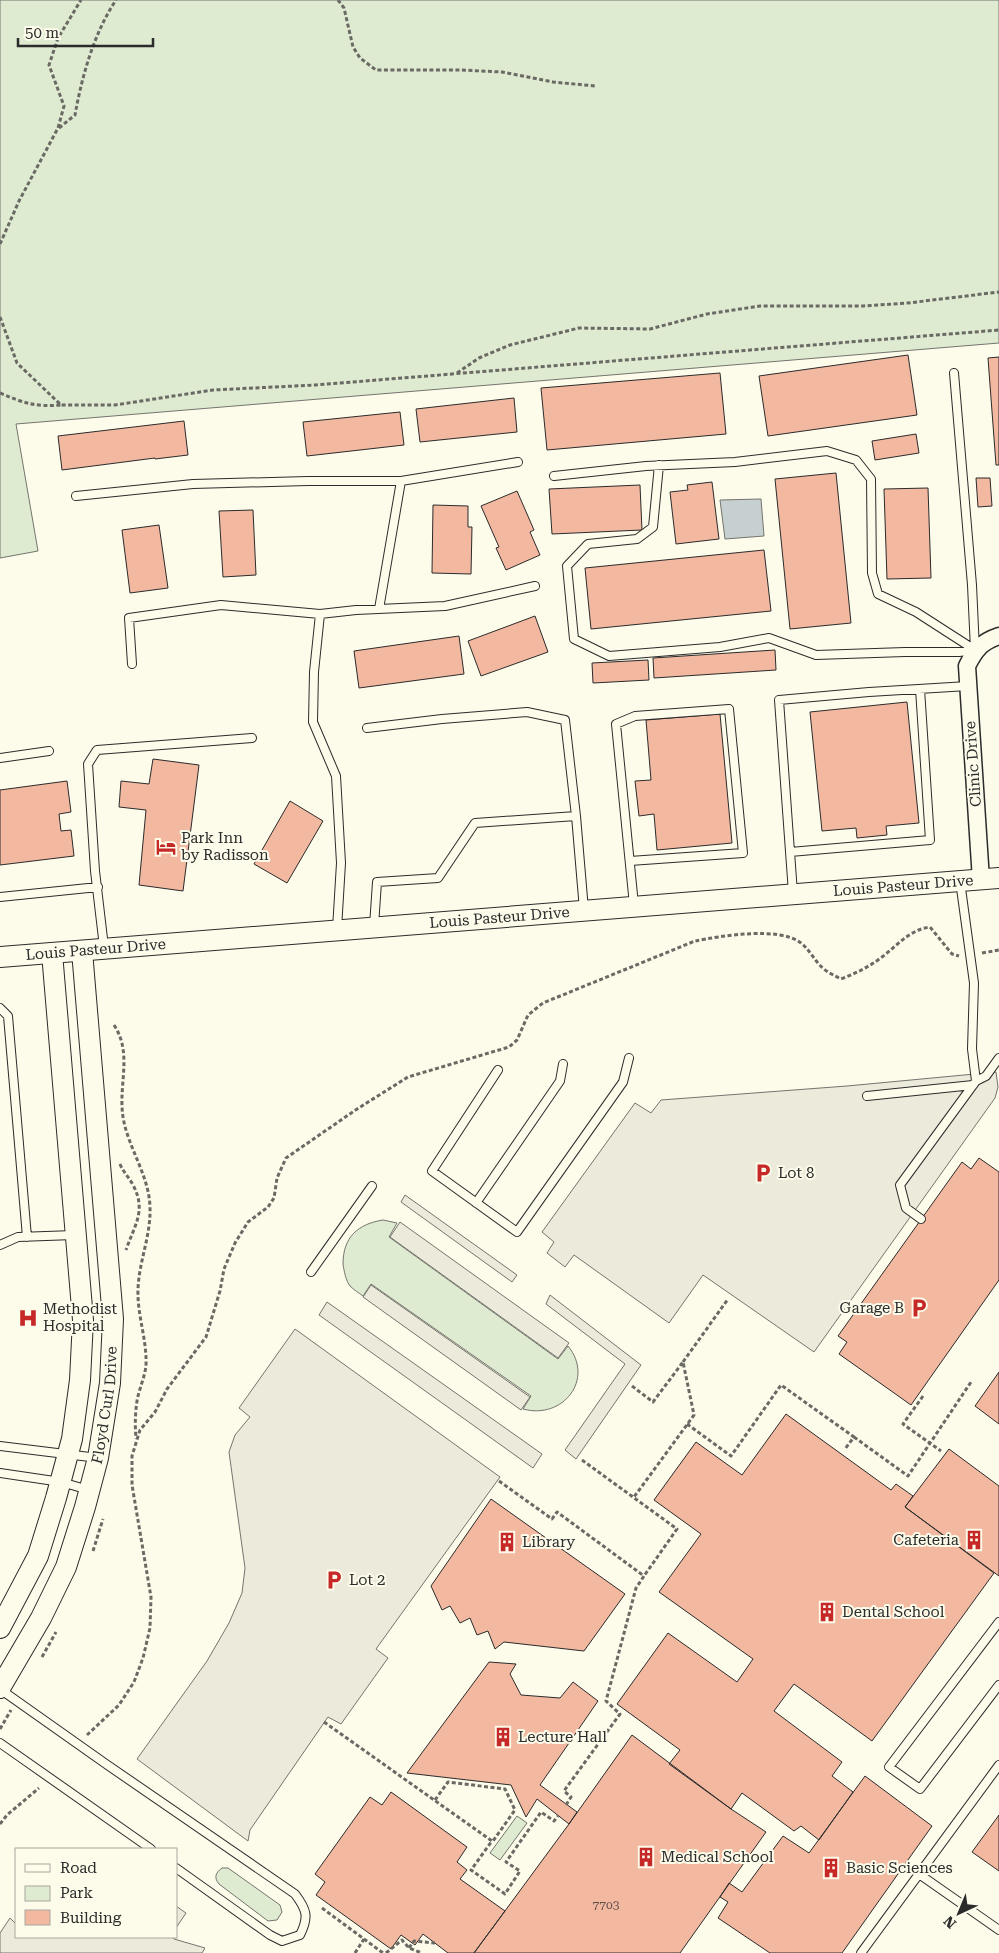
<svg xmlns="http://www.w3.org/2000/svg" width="999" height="1953" viewBox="0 0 999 1953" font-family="'Roboto Serif',serif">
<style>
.green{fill:#deebd1;stroke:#74746e}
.parking{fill:#eceadb;stroke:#74746e}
.water{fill:#c7d0d0;stroke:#74746e}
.building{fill:#f2b8a0;stroke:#2b2b2b}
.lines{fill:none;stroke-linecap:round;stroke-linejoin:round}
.service-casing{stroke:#2b2b2b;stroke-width:10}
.minor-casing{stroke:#2b2b2b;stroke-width:19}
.tertiary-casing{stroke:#2b2b2b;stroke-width:22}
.path{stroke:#6a6964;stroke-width:3;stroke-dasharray:4 2.5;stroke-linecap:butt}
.service{stroke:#fdfbea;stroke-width:8}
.minor{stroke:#fdfbea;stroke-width:16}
.tertiary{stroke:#fdfbea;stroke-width:20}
.labels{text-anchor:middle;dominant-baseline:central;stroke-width:4;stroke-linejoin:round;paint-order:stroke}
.number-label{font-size:12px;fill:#5d4e48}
.street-label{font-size:15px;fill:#2b2b2b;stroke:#fdfbea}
.poi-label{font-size:15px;fill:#2b2b2b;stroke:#fdfbea;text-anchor:start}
</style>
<rect width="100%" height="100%" fill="#fdfbea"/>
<path class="green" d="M0,0h999v343l-983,81 22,127 -38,7z
M383,1220l14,3 -8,14 169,122 10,-13c27,33 -5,74 -45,63l8,-13 -160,-112 -8,12c-4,-3 -9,-6 -13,-10 -4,-5 -6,-15 -7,-22 0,-27 15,-40 40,-44z
M517,1816l10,7 -27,37 -10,-7z
M222,1868h6l52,37 2,7 -5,8 -9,1 -49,-37c-5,-6 -4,-11 3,-16z"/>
<path class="parking" d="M996,1072l2,15 -3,11 -181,254 -111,-77 -34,48 -95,-68 -9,12 -18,-14 7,-11 -12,-10 93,-129 16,10 10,-13 186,-14z
M405,1195l112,80 -5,7 -111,-80z
M400,1222l169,121 -11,15 -168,-121z
M371,1285l159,112 -9,13 -158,-113z
M550,1295l91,70 -65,94 -11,-9 60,-86 -79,-60z
M327,1302l215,152 -9,14 -214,-153z
M295,1329l205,148 -124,172 12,9 -47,66 -13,-7 -78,113 -2,11 -111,-82 70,-98 22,-38 13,-30 3,-25 -16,-116 6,-17 15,-18 -11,-9z
M176,1906l10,7 -10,15z
M10,1918l6,6v13h156l2,2 31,9 -3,5h-202v-20z"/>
<path class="water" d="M761,499l3,37 -39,3 -5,-39z"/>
<path class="building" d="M908,355l9,60 -149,21 -9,-60z
M999,357v108h-3l-8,-107z
M720,373l6,61 -179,16 -6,-62z
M514,398l3,34 -97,10 -4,-33z
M400,412l4,33 -97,11 -4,-34z
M184,421l4,34 -33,4v-1l-93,12 -4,-34z
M916,434l3,19 -44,7 -3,-19z
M836,473l15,150 -61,6 -15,-150z
M976,478h14l2,28 -14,1z
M712,482l7,57 -43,5 -6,-52 18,-2 -1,-5z
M640,485l2,45 -90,4 -3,-45z
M928,488l3,90 -44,1 -3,-90z
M517,491l17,39 -4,2 10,23 -34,15 -10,-22 3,-1 -18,-41z
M433,505l35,1v21h4l-1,47 -39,-1z
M253,510l3,65 -33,2 -4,-66z
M159,525l9,63 -38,5 -8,-63z
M764,550l7,61 -180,18 -6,-61z
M535,616l13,36 -67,24 -13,-35z
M459,636l5,38 -105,14 -5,-37z
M775,650l1,20 -122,8 -1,-20z
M648,660l1,20 -56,3 -1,-20z
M907,702l12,121 -33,3 1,9 -30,3 -1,-10 -34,3 -12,-119z
M720,714l12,129 -75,7 -3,-36 -15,2 -4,-35 16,-1 -5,-60z
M153,759l46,6 -16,126 -44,-6 7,-75 -27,-3 2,-26 28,3z
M67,781l4,31 -12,2 2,17 10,-1 3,26 -74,9v-75z
M290,801l33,20 -36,62 -33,-19z
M979,1158l20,14v108l-88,125 -72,-51 8,-12 -9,-6 124,-174 9,7z
M999,1372v52l-24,-18z
M786,1414l105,76 5,-6 17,12 -8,11 89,66 -122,168 -78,-57 -20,27 68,51 -10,14 21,16 -34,48 -18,-14 -7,5 -52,-38 -11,16 -62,-45 11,-14 -63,-46 51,-71 69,49 16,-23 -94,-67 42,-58 -47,-34 42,-58 46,33z
M949,1449l50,37v90l-94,-69z
M491,1499l134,95 -41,57 -80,-9 -9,7 -7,-18 -11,4 -7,-17 -10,5 -10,-17 -8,4 -11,-24z
M489,1662l27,2 -6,10 11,21 39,3 13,-16 25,19 -58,84 37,27 -8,12 -32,-25 -11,18 -15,-32 -104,-12z
M632,1735l99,74 35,23 -86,121h-206l95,-129z
M865,1776l67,50 -90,127h-72l-52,-35 10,-16 -8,-5 9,-14 13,9 41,-56 26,17z
M391,1792l76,55 -10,15 10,8 -7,9 45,32 -31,42h-26l-25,-19 -8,11 -14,-10 -10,14 -75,-54 9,-13 -10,-8 55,-77 12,8z
M999,1815v56l-27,-19z"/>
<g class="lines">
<defs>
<path id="service" d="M954,373l18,212 3,65
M659,465l-6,62 -16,12 -49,5 -21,22 7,73 35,17 111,-9 49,-9 47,17 89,-3h54l16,-2
M554,476l92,-10 89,-4 92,-11 29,9 15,19 1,94 6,21 38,18 59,38
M76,496l117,-12 115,-3h93
M379,609l22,-128 117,-19
M132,664l-3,-46 92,-13 99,9
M367,728l75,-9 85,-7 38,8 11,96
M0,758l49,-7
M790,852l140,-12 -10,-151
M630,861l113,-8 -14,-144 -94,7 -19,8 18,181
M960,881l14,102 -2,66 4,32
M793,893l-14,-193 90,-8 99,-6
M0,897l98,-10
M374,926l3,-44 61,-4 37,-55 101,-7 8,94
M337,929l4,-66 -5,-87 -23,-54 1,-50 6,-58 36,-4 89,-4 90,-20
M104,947l-9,-76 -7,-107 9,-14 155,-12
M0,1008l8,8 19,221
M498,1070l-66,101 85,61 106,-150 6,-24
M867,1096l106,-11
M476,1203l84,-122 3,-17
M921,1219l-15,-11 -6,-23 76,-104 10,-5 13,-18
M0,1245l18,-8 56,-2
M311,1272l61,-86
M0,1446l98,12
M0,1473l61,9 28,8
M999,1622l-110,145 31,22 79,-104
M0,1689l106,75 189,130c12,16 14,23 5,41l-18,6 -12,-6 -94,-67
M0,1743l151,106
M919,1874l80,56
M861,1953l138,-188"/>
<path id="minor" d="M981,880l-14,-214c8,-16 14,-24 32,-30"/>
<g id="tertiary">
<path id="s1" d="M0,957l999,-79"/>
<path d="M0,1628l38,-72 18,-58 16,-59 8,-59 3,-60 -31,-367"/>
<path id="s2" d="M0,1688l41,-70 25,-51 19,-60 13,-49 12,-75 3,-64 -31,-368"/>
</g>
</defs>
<use href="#service" class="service-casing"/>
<use href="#minor" class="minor-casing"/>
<use href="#tertiary" class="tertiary-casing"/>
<path class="path" d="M338,0l6,8 9,39 7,11 16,12h85l41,2 51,10 42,4
M59,128l16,-13c7,-39 19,-82 41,-115
M0,244l19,-43 39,-73 6,-22 -15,-41 9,-27 23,-38
M0,317l17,46 44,42h54l98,-15 102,-5 684,-55
M457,373l22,-15 31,-13 69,-17 71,1 57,-15 53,-8h103l45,-3 91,-11
M0,393c24,10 34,14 61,12
M982,953l17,-3
M114,1025c19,29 4,59 9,92 5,31 26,58 27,90 1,29 -11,54 -12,82 -1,26 9,50 8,76 -1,12 -7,24 -9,36 -2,13 -2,25 -1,38
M120,1164c3,8 9,13 13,21 14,26 1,41 -7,65
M683,1362l45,-63
M632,1386l21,16 30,-40 11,53 -60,82
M923,1396l-20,28 38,27
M687,1424l44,32 50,-71 73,52 -9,12
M854,1437l54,39 63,-94
M582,1460l95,69 -33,47
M499,1481l53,38 5,-7 87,64 -8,12 -30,113 14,13 -56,77 7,6 -5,8
M93,1551l10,-32
M42,1657l14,-25
M324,1722l168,119 -21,29 34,24 15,-23 -14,-9 35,-50 13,9 4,-5
M0,1729l11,-19
M87,1735l32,-30 15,-23 9,-24 7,-30 1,-31 -19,-112v-29l8,-26 15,-18 12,-23 39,-52 14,-46 4,-22 11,-26 13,-21 20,-15 6,-9 3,-20 9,-20 71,-49 51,-32 101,-30 8,-7 11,-25 15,-12 152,-62c26,-5 84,-15 106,2 9,7 14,19 23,26 5,4 11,7 17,10 15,-6 28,-12 41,-22 16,-12 27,-27 48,-30l22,27 7,2
M435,1800l13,-18 57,7 10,21 -22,31
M0,1824l7,-9 32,-27
M322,1908l61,45
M409,1948l5,-7 21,2
M355,1953l9,-14
M386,1953l16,-13 7,8 13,5"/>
<use href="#service" class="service"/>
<use href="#minor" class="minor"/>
<use href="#tertiary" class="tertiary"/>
</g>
<defs>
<symbol id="hotel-bare" viewBox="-9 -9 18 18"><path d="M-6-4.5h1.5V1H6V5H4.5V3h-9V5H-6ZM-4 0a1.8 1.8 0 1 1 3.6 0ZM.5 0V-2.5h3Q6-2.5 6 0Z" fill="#c62828" stroke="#fdfbea" stroke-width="2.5" paint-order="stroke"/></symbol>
<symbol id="parking-bare" viewBox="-9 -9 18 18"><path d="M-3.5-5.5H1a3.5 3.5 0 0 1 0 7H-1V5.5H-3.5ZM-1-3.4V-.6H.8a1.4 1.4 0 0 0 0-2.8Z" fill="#c62828" stroke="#fdfbea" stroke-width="2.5" paint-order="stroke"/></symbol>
<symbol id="hospital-bare" viewBox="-9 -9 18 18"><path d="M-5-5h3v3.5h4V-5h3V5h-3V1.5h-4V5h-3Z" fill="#c62828" stroke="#fdfbea" stroke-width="2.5" paint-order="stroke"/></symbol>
<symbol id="building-bare" viewBox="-9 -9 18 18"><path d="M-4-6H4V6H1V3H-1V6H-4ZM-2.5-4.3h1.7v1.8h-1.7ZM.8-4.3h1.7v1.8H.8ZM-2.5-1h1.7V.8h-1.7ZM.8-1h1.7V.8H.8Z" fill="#c62828" stroke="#fdfbea" stroke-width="2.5" paint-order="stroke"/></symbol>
</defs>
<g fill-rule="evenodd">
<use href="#hotel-bare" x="152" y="833" width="28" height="28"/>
<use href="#parking-bare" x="749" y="1159" width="28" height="28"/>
<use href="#parking-bare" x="905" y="1294" width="28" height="28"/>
<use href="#hospital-bare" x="14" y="1304" width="28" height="28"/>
<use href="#building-bare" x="960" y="1526" width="28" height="28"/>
<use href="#building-bare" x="493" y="1528" width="28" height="28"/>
<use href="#parking-bare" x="320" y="1566" width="28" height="28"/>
<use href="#building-bare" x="813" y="1598" width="28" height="28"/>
<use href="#building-bare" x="489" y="1723" width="28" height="28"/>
<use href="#building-bare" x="632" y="1843" width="28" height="28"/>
<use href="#building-bare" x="817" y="1854" width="28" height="28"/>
</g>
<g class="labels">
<g class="number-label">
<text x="606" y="1905">7703</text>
</g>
<g class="street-label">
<text transform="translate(973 764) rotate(-94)">Clinic Drive</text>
<text stroke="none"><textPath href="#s1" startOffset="906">Louis Pasteur Drive</textPath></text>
<text stroke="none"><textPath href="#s1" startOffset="501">Louis Pasteur Drive</textPath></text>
<text stroke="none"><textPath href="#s1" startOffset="96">Louis Pasteur Drive</textPath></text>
<text stroke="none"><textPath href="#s2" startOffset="305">Floyd Curl Drive</textPath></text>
</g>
<g class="poi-label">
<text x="181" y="838">Park Inn<tspan x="181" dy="17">by Radisson</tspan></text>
<text x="778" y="1173">Lot 8</text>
<text x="904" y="1308" text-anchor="end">Garage B</text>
<text x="43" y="1309">Methodist<tspan x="43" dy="17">Hospital</tspan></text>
<text x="959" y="1540" text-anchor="end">Cafeteria</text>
<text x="522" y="1542">Library</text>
<text x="349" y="1580">Lot 2</text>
<text x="842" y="1612">Dental School</text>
<text x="518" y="1737">Lecture Hall</text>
<text x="661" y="1857">Medical School</text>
<text x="846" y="1868">Basic Sciences</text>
</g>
</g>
<rect x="15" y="1848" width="162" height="90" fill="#fdfbea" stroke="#a9a89e"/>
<rect x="25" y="1864" width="25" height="8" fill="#fdfbea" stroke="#a9a89e"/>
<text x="60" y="1873" font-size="15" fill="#2b2b2b">Road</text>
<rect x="25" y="1886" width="25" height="15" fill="#deebd1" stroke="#a9a89e"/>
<text x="60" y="1898" font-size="15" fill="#2b2b2b">Park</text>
<rect x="25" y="1910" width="25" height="15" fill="#f2b8a0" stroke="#a9a89e"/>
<text x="60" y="1923" font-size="15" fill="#2b2b2b">Building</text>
<g transform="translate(959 1913) rotate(224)" stroke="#fdfbea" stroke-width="4" paint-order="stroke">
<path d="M0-4L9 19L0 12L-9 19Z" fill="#2b2b2b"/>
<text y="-8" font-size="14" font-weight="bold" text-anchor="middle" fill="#2b2b2b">N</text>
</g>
<path d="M18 38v8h135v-8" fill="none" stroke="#2b2b2b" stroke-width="2.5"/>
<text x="25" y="38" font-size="15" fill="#2b2b2b" stroke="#fdfbea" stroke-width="4" paint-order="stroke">50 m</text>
</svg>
